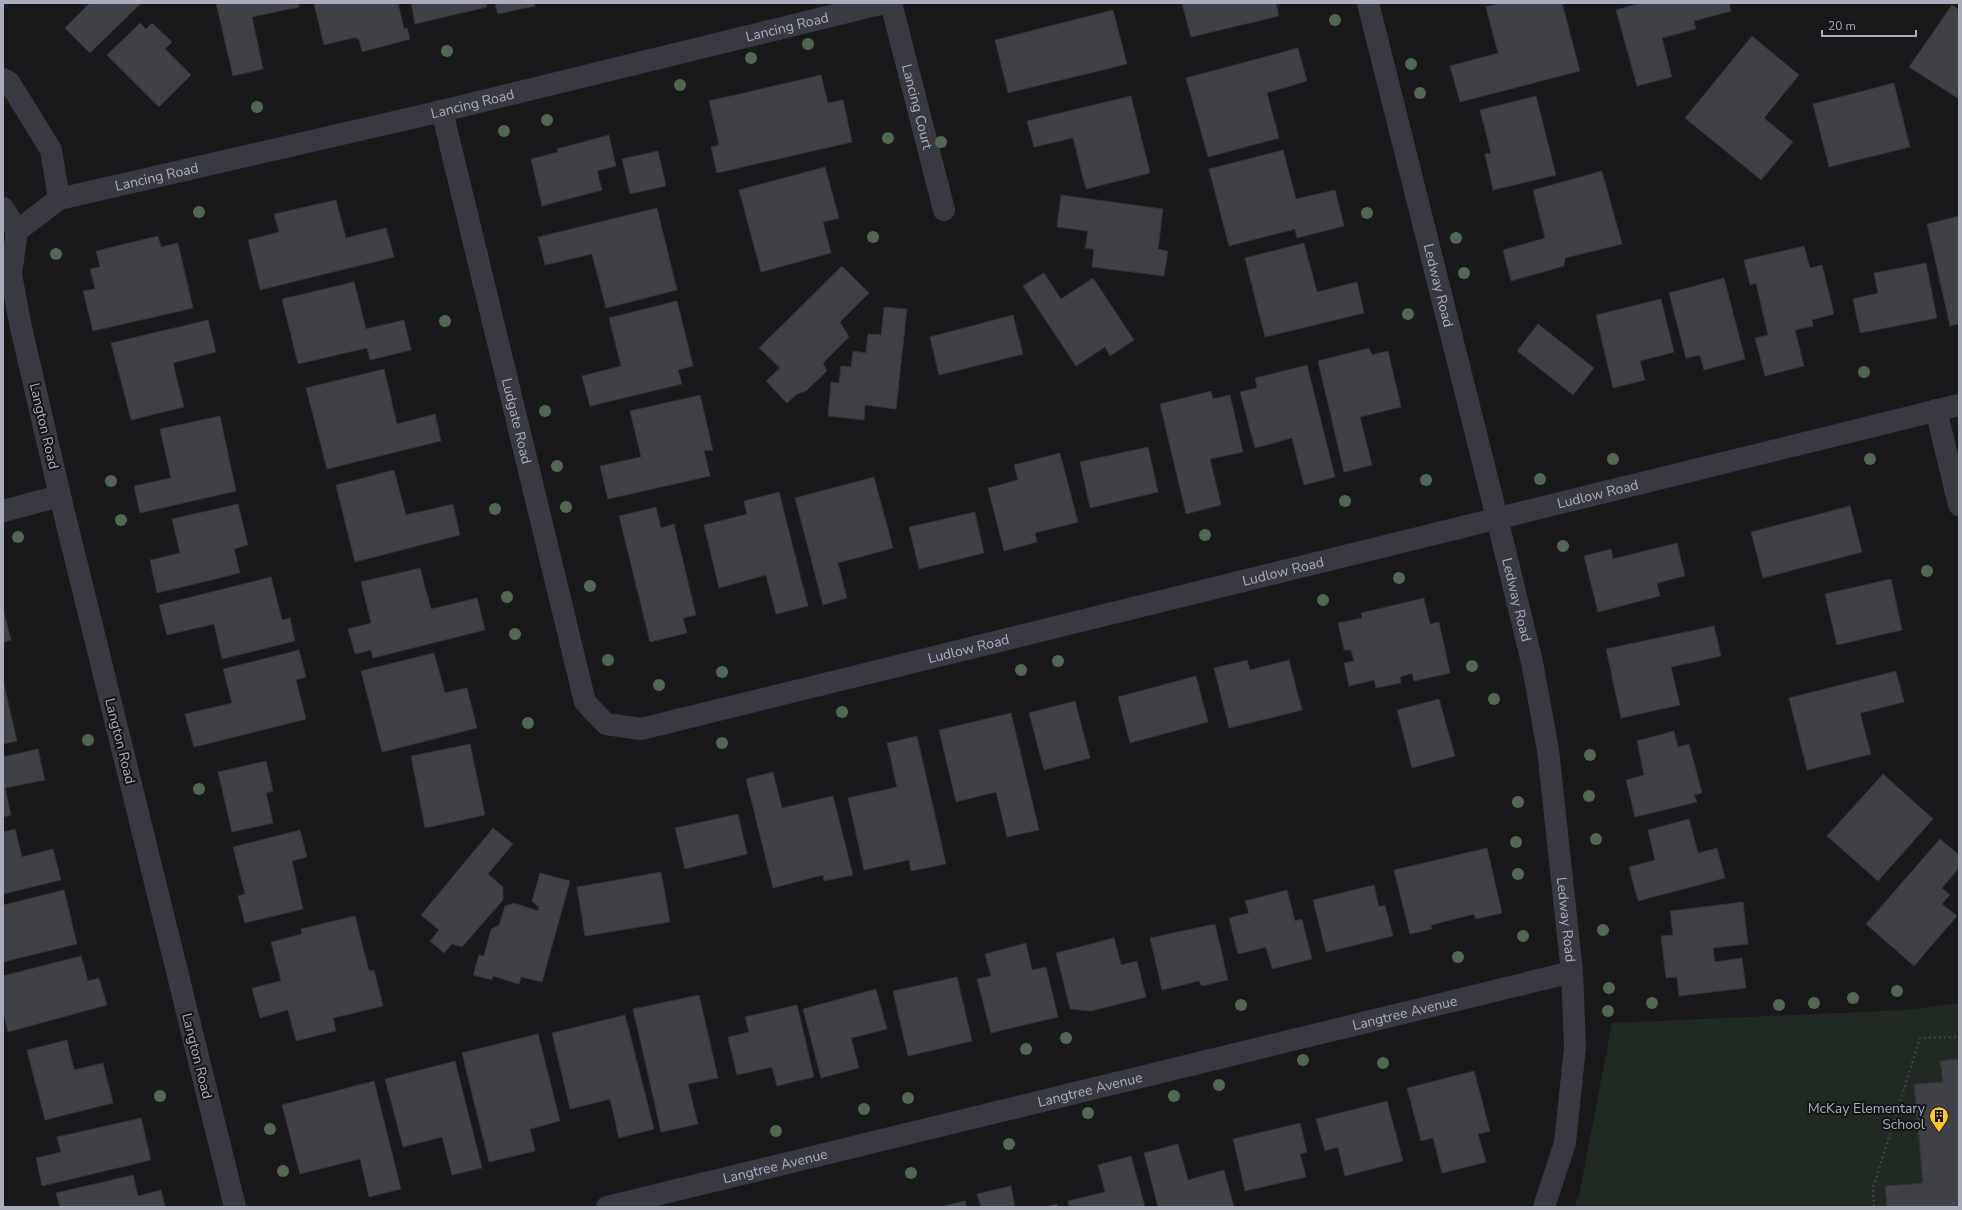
<svg xmlns="http://www.w3.org/2000/svg" width="1962" height="1210" viewBox="0 0 1962 1210" font-family="'Nunito Sans',sans-serif">
<style>
.green{fill:#202a22}
.building{fill:#404146;stroke:#333337}
.lines{fill:none;stroke-linecap:round;stroke-linejoin:round}
.path{stroke:#3f4148;stroke-width:2.5;stroke-dasharray:2 3;stroke-linecap:butt}
.street{stroke:#393a41;stroke-width:22}
.tree{fill:#526855}
.labels{text-anchor:middle;dominant-baseline:central;stroke-width:4;stroke-linejoin:round;paint-order:stroke}
.street-label{font-size:14px;fill:#aaaebc;stroke:#141416}
.poi-label{font-size:14px;fill:#aaaebc;stroke:#141416;text-anchor:end}
</style>
<rect width="100%" height="100%" fill="#19191b"/>
<path class="green" d="M1959,1003v204h-384l5,-16 32,-168 296,-13z"/>
<path class="building" d="M90,3h51l-51,50 -25,-25z
M216,3h82l1,4 -47,10 11,52 -30,7z
M320,3h78l6,26 3,-1 3,11 -48,13 -3,-13h-3v-2l-32,8 -10,-41z
M411,3h75l1,4 -72,17z
M495,3h39l1,3 -37,8z
M1182,3h94l3,13 -88,21z
M1499,3h63l18,68 -120,31 -10,-36 48,-13 -12,-46z
M1641,3h88l2,8 -37,10 2,8 -34,9 10,39 -35,9 -21,-76z
M1952,5l7,5v89l-50,-32z
M1113,10l14,54 -119,29 -13,-53z
M140,23l6,6 6,-6 20,19 -7,7 26,26 -32,32 -52,-52z
M1752,36l47,39 -35,43 29,24 -32,38 -76,-62z
M1298,48l9,33 -40,12 12,45 -71,19 -22,-79z
M821,75l7,28 15,-3 9,42 -135,31 -6,-26 8,-2 -10,-44z
M1894,83l16,64 -81,20 -16,-63z
M1131,96l19,77 -64,16 -13,-51 -39,9 -7,-26z
M1536,96l20,79 -63,15 -8,-36 6,-1 -11,-43z
M609,135l7,31 -19,5 5,19 -60,16 -11,-47 27,-7 -1,-3z
M1283,150l13,49 39,-9 9,36 -47,12 -2,-9 -66,17 -20,-77z
M658,151l8,35 -36,8 -8,-35z
M825,167l14,51 -16,4 8,31 -70,19 -22,-82z
M1602,171l20,73 -57,14 -1,8 -53,15 -8,-31 42,-12 -12,-48z
M1061,195l102,14 -5,40 10,2 -4,25 -72,-9 2,-18 -9,-1 3,-17 -31,-4z
M336,200l10,38 40,-10 8,29 -134,33 -12,-50 31,-8 -5,-18z
M657,208l20,82 -71,18 -14,-54 -47,11 -7,-28z
M1959,216v108l-9,2 -23,-102z
M158,236l3,11 17,-4 15,65 -100,23 -10,-40 12,-2 -5,-20 10,-2 -4,-16z
M1304,243l13,49 40,-10 7,31 -99,24 -20,-79z
M1804,246l6,22 12,-3 12,49 -22,6 1,6 -18,4 9,36 -39,10 -10,-38 13,-3 -12,-52 -6,2 -6,-25z
M1926,263l11,55 -77,15 -7,-34 25,-6 -4,-20z
M842,266l27,27 -29,29 9,15 -26,26 4,8 -21,20 -9,3 -10,9 -21,-22 14,-13 -21,-20z
M1044,273l17,26 32,-21 41,62 -24,16 -5,-9 -29,19 -53,-80z
M1724,278l21,81 -41,11 -4,-15 -14,3 -17,-65z
M354,282l12,47 38,-9 7,30 -41,10 -3,-12 -69,16 -16,-65z
M1661,299l13,53 -34,9 5,19 -32,8 -17,-73z
M677,301l16,65 -15,4 4,14 -92,22 -8,-30 39,-10 -12,-48z
M884,307l23,2 -11,100 -31,-4 -1,15 -36,-4 3,-34 8,1 2,-17 10,1 2,-16 13,2 2,-19 13,1z
M1013,315l10,39 -84,21 -9,-38z
M208,320l8,32 -43,11 11,44 -53,13 -20,-77z
M1538,324l56,44 -21,27 -56,-44z
M1369,348l3,7 16,-4 13,56 -41,10 12,48 -28,7 -26,-111z
M1307,365l28,112 -31,8 -12,-47 -37,10 -15,-56 17,-4 -2,-10z
M384,369l13,55 38,-10 6,27 -114,28 -21,-81z
M1211,391l2,8 17,-4 13,57 -33,7 11,46 -35,9 -26,-110z
M700,395l13,56 -9,-1 6,26 -102,23 -8,-33 41,-9 -11,-46z
M220,416l16,75 -96,22 -6,-27 37,-8 -11,-49z
M1148,447l10,45 -68,16 -10,-46z
M1060,453l18,69 -43,11 2,9 -33,9 -16,-63 30,-8 -4,-15z
M394,470l12,45 47,-11 7,31 -105,27 -19,-77z
M874,477l19,71 -55,15 9,35 -24,7 -28,-107z
M779,492l29,114 -32,8 -10,-39 -47,13 -15,-63 43,-11 -3,-13z
M238,504l10,41 -14,4 6,24 -83,20 -7,-33 30,-7 -8,-34z
M1850,506l12,46 -99,26 -12,-46z
M656,507l5,21 13,-4 22,91 -13,3 4,15 -37,9 -31,-126z
M975,512l9,41 -65,16 -10,-42z
M1677,543l8,33 -28,7 3,13 -62,16 -14,-56 27,-7 2,10z
M420,568l11,41 46,-11 8,32 -112,28 -2,-8 -16,4 -7,-25 23,-6 -10,-41z
M271,577l11,43 8,-2 5,23 -73,18 -8,-35 -47,11 -8,-30z
M1891,579l11,51 -65,15 -12,-51z
M1424,598l6,26 9,-2 11,51 -36,8 -2,-8 -12,4 1,6 -25,5 -2,-8 -25,6 -5,-23 10,-2 -3,-11h-7l-6,-27 24,-5 -1,-5z
M3,609l8,31 -8,2z
M1714,626l7,30 -50,11 9,38 -59,13 -15,-69z
M299,650l7,27 -10,3 10,39 -112,28 -9,-33 47,-11 -9,-34z
M434,653l11,40 22,-5 10,40 -95,24 -21,-81z
M1247,660l3,10 39,-10 13,50 -73,18 -15,-60z
M1896,671l8,31 -44,11 11,41 -64,16 -18,-72z
M1196,676l12,46 -78,21 -12,-46z
M3,680l14,61 -14,3z
M1439,699l16,57 -43,12 -15,-58z
M1075,701l15,57 -46,12 -15,-57z
M1011,713l28,117 -32,7 -11,-45 -40,10 -17,-72z
M1674,731l4,16 11,-3 13,49 -8,2 3,7 -62,15 -9,-37 18,-5 -7,-34z
M917,736l29,128 -35,7 -2,-11 -45,10 -16,-72 49,-11 -10,-44z
M470,744l15,71 -60,13 -14,-72z
M38,749l7,31 -40,8 6,27 -8,2v-60z
M266,761l7,30 -7,2 7,30 -41,9 -14,-60z
M773,772l9,36 51,-12 20,79 -29,6 -1,-6 -50,13 -27,-109z
M1883,774l50,45 -55,62 -51,-45z
M738,814l9,40 -62,15 -10,-41z
M1689,819l9,34 19,-5 8,30 -87,23 -9,-34 26,-7 -7,-30z
M493,828l20,16 -25,30 15,13v13l-41,47 -10,-3 -8,9 -14,-12 9,-11 -18,-15z
M15,829l7,28 31,-8 8,31 -58,14v-62z
M300,830l7,27 -15,4 11,48 -58,14 -7,-27 7,-2 -12,-47z
M1940,839l19,16v13l-17,20 8,7 -8,9 15,12 -43,50 -48,-42z
M1487,848l15,65 -26,6 -2,-5 -43,11 1,4 -22,5 -16,-64z
M661,872l9,50 -85,14 -8,-49z
M540,873l30,8 -28,101 -21,-5 -2,7 -26,-8 -1,4 -19,-5 6,-20 5,1 7,-27 8,-4 6,-19 9,-3 24,8 1,-5 -3,-1 -4,-4z
M1374,885l5,22 6,-2 8,31 -67,16 -13,-52z
M64,890l13,54 -74,18v-57z
M1287,890l8,31 7,-2 10,40 -40,10 -6,-22 -28,7 -9,-36 20,-5 -4,-12z
M1743,902l5,42 -35,4 2,14 27,-4 4,30 -67,8 -2,-19 -11,1 -5,-42 12,-1 -3,-24z
M355,916l14,55 5,-1 9,36 -50,12 3,13 -40,10 -8,-31 -28,8 -8,-30 29,-7 -10,-39 31,-8 -1,-5z
M1215,924l13,56 -26,6 -3,-5 -37,9 -12,-52z
M1114,938l7,27 16,-4 9,36 -55,14 -21,-2 -14,-56z
M1026,943l6,27 14,-3 12,50 -67,16 -14,-54 14,-3 -6,-22z
M81,956l7,25 11,-3 8,27 -99,27 -5,-22v-34z
M957,977l15,64 -64,15 -15,-65z
M876,989l11,40 -36,9 8,30 -38,10 -18,-69z
M699,995l19,83 -30,6 10,40 -37,8 -28,-123z
M797,1005l17,72 -37,9 -5,-19 -35,8 -9,-38 21,-5 -4,-15z
M625,1015l29,114 -35,9 -9,-39 -40,10 -18,-76z
M538,1034l22,87 -30,8 5,22 -46,11 -27,-109z
M67,1040l7,30 29,-7 10,40 -68,17 -18,-70z
M1959,1059v148h-72l-2,-21 38,-3 -9,-99 29,-2 -3,-21z
M455,1061l27,107 -30,7 -10,-38 -39,10 -18,-68z
M1474,1071l16,60 -12,3 8,28 -44,11 -9,-35 -12,3 -14,-53z
M374,1081l27,108 -32,8 -9,-38 -60,15 -18,-69z
M1387,1101l16,60 -58,15 -7,-29 -13,4 -9,-32z
M141,1118l10,42 -109,26 -6,-28 25,-6 -4,-15z
M1300,1123l7,29 -7,2 6,23 -61,14 -12,-52z
M1178,1144l10,36 36,-10 10,37h-76l-14,-54z
M1131,1156l14,51h-76l-1,-6 37,-9 -7,-27z
M133,1175l5,21 23,-6 4,17h-105l-4,-14z
M1011,1186l4,21h-34l-4,-13z
M965,1201l2,6h-28z
M1057,1204l1,3h-14z"/>
<g class="lines">
<path class="path" d="M1874,1207l-1,-19 47,-150 39,-1"/>
<g class="street">
<path id="s1" d="M891,3l53,207"/>
<path id="s2" d="M1368,3l129,515 35,144 16,88 24,222 3,75 -10,96 -21,64"/>
<path d="M3,79l6,3 42,68 8,49"/>
<path id="s3" d="M442,111l143,591 21,22 35,5 1318,-324"/>
<path d="M3,208l14,23"/>
<path d="M1936,410l23,95"/>
<path d="M3,511l57,-15"/>
<path id="s4" d="M235,1207l-175,-711 -40,-173 -9,-49 6,-43 42,-32 383,-88 442,-108"/>
<path id="s5" d="M607,1207l965,-235"/>
</g>
</g>
<g class="tree">
<circle cx="1335" cy="20" r="6"/>
<circle cx="808" cy="44" r="6"/>
<circle cx="447" cy="51" r="6"/>
<circle cx="751" cy="58" r="6"/>
<circle cx="1411" cy="64" r="6"/>
<circle cx="680" cy="85" r="6"/>
<circle cx="1420" cy="93" r="6"/>
<circle cx="257" cy="107" r="6"/>
<circle cx="547" cy="120" r="6"/>
<circle cx="504" cy="131" r="6"/>
<circle cx="888" cy="138" r="6"/>
<circle cx="941" cy="142" r="6"/>
<circle cx="199" cy="212" r="6"/>
<circle cx="1367" cy="213" r="6"/>
<circle cx="873" cy="237" r="6"/>
<circle cx="1456" cy="238" r="6"/>
<circle cx="56" cy="254" r="6"/>
<circle cx="1464" cy="273" r="6"/>
<circle cx="1408" cy="314" r="6"/>
<circle cx="445" cy="321" r="6"/>
<circle cx="1864" cy="372" r="6"/>
<circle cx="545" cy="411" r="6"/>
<circle cx="1613" cy="459" r="6"/>
<circle cx="1870" cy="459" r="6"/>
<circle cx="557" cy="466" r="6"/>
<circle cx="1540" cy="479" r="6"/>
<circle cx="1426" cy="480" r="6"/>
<circle cx="111" cy="481" r="6"/>
<circle cx="1345" cy="501" r="6"/>
<circle cx="566" cy="507" r="6"/>
<circle cx="495" cy="509" r="6"/>
<circle cx="121" cy="520" r="6"/>
<circle cx="1205" cy="535" r="6"/>
<circle cx="18" cy="537" r="6"/>
<circle cx="1563" cy="546" r="6"/>
<circle cx="1927" cy="571" r="6"/>
<circle cx="1399" cy="578" r="6"/>
<circle cx="590" cy="586" r="6"/>
<circle cx="507" cy="597" r="6"/>
<circle cx="1323" cy="600" r="6"/>
<circle cx="515" cy="634" r="6"/>
<circle cx="608" cy="660" r="6"/>
<circle cx="1058" cy="661" r="6"/>
<circle cx="1472" cy="666" r="6"/>
<circle cx="1021" cy="670" r="6"/>
<circle cx="722" cy="672" r="6"/>
<circle cx="659" cy="685" r="6"/>
<circle cx="1494" cy="699" r="6"/>
<circle cx="842" cy="712" r="6"/>
<circle cx="528" cy="723" r="6"/>
<circle cx="88" cy="740" r="6"/>
<circle cx="722" cy="743" r="6"/>
<circle cx="1590" cy="755" r="6"/>
<circle cx="199" cy="789" r="6"/>
<circle cx="1589" cy="796" r="6"/>
<circle cx="1518" cy="802" r="6"/>
<circle cx="1596" cy="839" r="6"/>
<circle cx="1516" cy="842" r="6"/>
<circle cx="1518" cy="874" r="6"/>
<circle cx="1603" cy="930" r="6"/>
<circle cx="1523" cy="936" r="6"/>
<circle cx="1458" cy="957" r="6"/>
<circle cx="1609" cy="988" r="6"/>
<circle cx="1897" cy="991" r="6"/>
<circle cx="1853" cy="998" r="6"/>
<circle cx="1652" cy="1003" r="6"/>
<circle cx="1814" cy="1003" r="6"/>
<circle cx="1241" cy="1005" r="6"/>
<circle cx="1779" cy="1005" r="6"/>
<circle cx="1608" cy="1011" r="6"/>
<circle cx="1066" cy="1038" r="6"/>
<circle cx="1026" cy="1049" r="6"/>
<circle cx="1303" cy="1060" r="6"/>
<circle cx="1383" cy="1063" r="6"/>
<circle cx="1219" cy="1085" r="6"/>
<circle cx="160" cy="1096" r="6"/>
<circle cx="1174" cy="1096" r="6"/>
<circle cx="908" cy="1098" r="6"/>
<circle cx="864" cy="1109" r="6"/>
<circle cx="1088" cy="1113" r="6"/>
<circle cx="270" cy="1129" r="6"/>
<circle cx="776" cy="1131" r="6"/>
<circle cx="1009" cy="1144" r="6"/>
<circle cx="283" cy="1171" r="6"/>
<circle cx="911" cy="1173" r="6"/>
</g>
<defs>
<symbol id="building-pin" viewBox="-11 -11 22 30"><path d="M0 17L-7.5 6A9.5 9.5 0 1 1 7.5 6Z" fill="#fec62e" stroke="#141416"/><path d="M-4-6H4V6H1V3H-1V6H-4ZM-2.5-4.3h1.7v1.8h-1.7ZM.8-4.3h1.7v1.8H.8ZM-2.5-1h1.7V.8h-1.7ZM.8-1h1.7V.8H.8Z" fill="#111"/></symbol>
</defs>
<g fill-rule="evenodd">
<use href="#building-pin" x="1928" y="1105" width="22" height="30"/>
</g>
<g class="labels">
<g class="street-label">
<text stroke="none"><textPath href="#s4" startOffset="1804">Lancing Road</textPath></text>
<text stroke="none"><textPath href="#s4" startOffset="1480">Lancing Road</textPath></text>
<text stroke="none"><textPath href="#s1" startOffset="107">Lancing Court</textPath></text>
<text stroke="none"><textPath href="#s4" startOffset="1156">Lancing Road</textPath></text>
<text stroke="none"><textPath href="#s2" startOffset="291">Ledway Road</textPath></text>
<text stroke="none"><textPath href="#s3" startOffset="319">Ludgate Road</textPath></text>
<text transform="translate(44 426) rotate(77)">Langton Road</text>
<text stroke="none"><textPath href="#s3" startOffset="1659">Ludlow Road</textPath></text>
<text stroke="none"><textPath href="#s3" startOffset="1335">Ludlow Road</textPath></text>
<text stroke="none"><textPath href="#s2" startOffset="615">Ledway Road</textPath></text>
<text stroke="none"><textPath href="#s3" startOffset="1011">Ludlow Road</textPath></text>
<text transform="translate(120 741) rotate(76)">Langton Road</text>
<text stroke="none"><textPath href="#s2" startOffset="939">Ledway Road</textPath></text>
<text stroke="none"><textPath href="#s5" startOffset="821">Langtree Avenue</textPath></text>
<text transform="translate(197 1056) rotate(76)">Langton Road</text>
<text stroke="none"><textPath href="#s5" startOffset="497">Langtree Avenue</textPath></text>
<text stroke="none"><textPath href="#s5" startOffset="173">Langtree Avenue</textPath></text>
</g>
<g class="poi-label">
<text x="1925" y="1108">McKay Elementary<tspan x="1925" dy="16">School</tspan></text>
</g>
</g>
<rect width="1962" height="1210" fill="none" stroke="#aaaebc" stroke-width="8"/>
<path d="M1822 30v6h94v-6" fill="none" stroke="#aaaebc" stroke-width="2"/>
<text x="1828" y="30" font-size="12" fill="#aaaebc" stroke="#141416" stroke-width="3" paint-order="stroke">20 m</text>
</svg>
